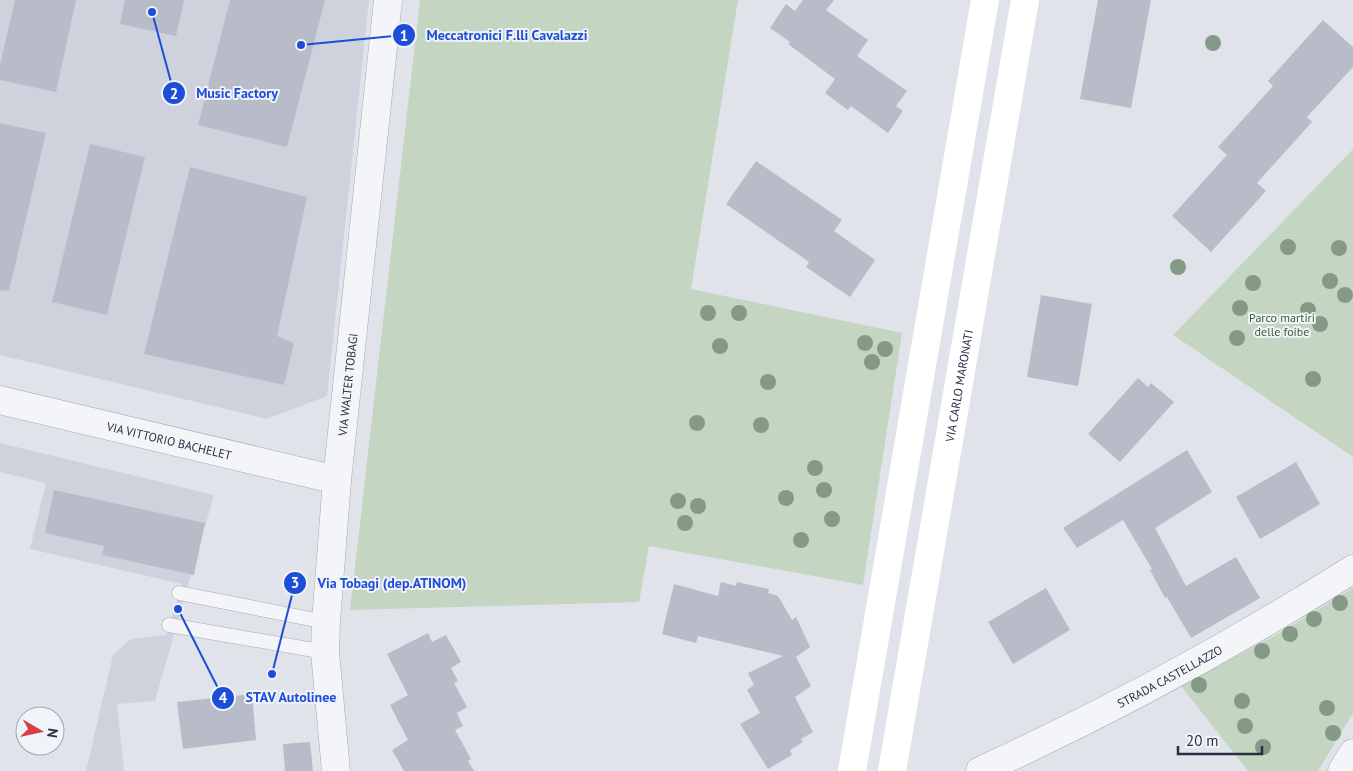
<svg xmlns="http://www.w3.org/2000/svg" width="1353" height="771" viewBox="0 0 1353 771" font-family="'PT Sans',sans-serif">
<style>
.built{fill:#cfd2dc}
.green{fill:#c4d5c1}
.building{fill:#b8bcc8}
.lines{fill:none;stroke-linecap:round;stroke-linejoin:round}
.lane-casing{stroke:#a6a9b5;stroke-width:15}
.street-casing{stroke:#a6a9b5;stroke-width:29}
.lane{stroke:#f4f5f8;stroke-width:14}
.street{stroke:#f4f5f8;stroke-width:28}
.secondary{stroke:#fff;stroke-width:28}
.tree{fill:#849a86}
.labels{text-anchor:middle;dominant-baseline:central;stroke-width:4;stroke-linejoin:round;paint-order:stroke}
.park-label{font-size:12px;fill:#385f35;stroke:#f0f3f8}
.street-label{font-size:12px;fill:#282f43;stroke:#f0f3f8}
.leader{fill:none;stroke:#1d4ed8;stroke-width:2}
.callout-dot{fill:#1d4ed8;stroke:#f0f3f8;stroke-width:2}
.mark-label{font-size:15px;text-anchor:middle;font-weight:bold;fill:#fff}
.callout-label{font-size:14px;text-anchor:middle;font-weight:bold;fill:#1d4ed8;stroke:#f0f3f8;stroke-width:4;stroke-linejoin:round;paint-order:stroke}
</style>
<rect width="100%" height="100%" fill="#e1e3ea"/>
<path class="built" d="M0,0h369l-42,396 -60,23 -267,-64z
M0,443l214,52 -59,206 -38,3 7,67h-38l27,-116 18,-16 35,-4 16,-51 -152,-35 16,-66 -46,-11z"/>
<path class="green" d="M420,0h318l-47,289 211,44 -39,252 -214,-39 -10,56 -289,8z
M1353,149v308l-180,-122z
M1353,588v125l-35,58h-70l-67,-85 95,-51z"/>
<path class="building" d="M15,0h61l-20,92 -56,-12v-15z
M125,0h59l-8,36 -56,-12z
M230,0h95l-38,147 -89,-22z
M803,0h31l-8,10 42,30 -11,16 50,35 -11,15 7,5 -15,22 -37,-27 -3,4 -23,-17 10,-14 -47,-35 2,-2 -20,-14 16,-24 9,7z
M1098,0h53l-20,108 -51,-9z
M1323,20l30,27v20l-46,50 5,5 -55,61 9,8 -55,61 -39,-36 55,-61 -9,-8 55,-61 -5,-5z
M0,123l46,10 -37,158 -9,-1z
M90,144l55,13 -38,158 -55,-13z
M756,161l86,59 -8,11 41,29 -25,37 -44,-30 3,-5 -83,-58z
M190,167l117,30 -30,139 17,7 -10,42 -140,-31z
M1041,295l51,9 -14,82 -51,-9z
M1138,378l10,9 3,-4 23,19 -54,60 -32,-28z
M1187,450l25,42 -57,36 31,58 50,-29 24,41 -69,40 -24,-41 -2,1 -15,-28 2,-1 -29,-49 -46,28 -14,-20z
M1296,462l24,42 -60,35 -24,-42z
M54,490l151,33 -11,52 -92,-20 2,-9 -59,-13z
M721,582l15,4 1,-4 32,7 -1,4 10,3 14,24 4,-3 14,30 -14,10 15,29 -16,11 18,35 -12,7 2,3 -13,8 2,5 -24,14 -28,-45 20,-11 -13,-23 7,-5 -6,-12 35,-17 -85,-20 -2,7 -34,-9 12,-50 44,12z
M1046,588l24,42 -57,34 -25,-42z
M428,633l4,9 14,-7 15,27 -10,6 7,13 -4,2 13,24 -10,6 6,13 -8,4 16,29 -3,2 6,10h-70l-12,-21 16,-10 -18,-35 18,-10 -21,-41z
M252,694l4,46 -73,9 -6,-47z
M310,742l3,29h-28l-2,-27z"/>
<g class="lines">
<defs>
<path id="lane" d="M179,593l147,29
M169,625l156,27"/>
<g id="street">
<path id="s1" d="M0,400l337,80"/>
<path id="s2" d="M336,771l-11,-119 1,-30 11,-142 51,-480"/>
<path id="s3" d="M980,771c129,-59 253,-126 373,-202"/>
<path d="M1342,771l11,-18"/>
</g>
</defs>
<use href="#lane" class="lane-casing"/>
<use href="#street" class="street-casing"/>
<use href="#lane" class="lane"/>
<use href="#street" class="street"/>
<g class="secondary">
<path d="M852,771l133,-771"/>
<path id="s4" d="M892,771l133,-771"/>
</g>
</g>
<g class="tree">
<circle cx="1213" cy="43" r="8"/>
<circle cx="1288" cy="247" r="8"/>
<circle cx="1339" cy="248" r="8"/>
<circle cx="1178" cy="267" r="8"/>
<circle cx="1330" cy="281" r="8"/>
<circle cx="1253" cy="283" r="8"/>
<circle cx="1345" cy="295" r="8"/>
<circle cx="1240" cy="308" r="8"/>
<circle cx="1308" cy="310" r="8"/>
<circle cx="708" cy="313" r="8"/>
<circle cx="739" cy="313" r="8"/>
<circle cx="1320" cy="324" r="8"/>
<circle cx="1237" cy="338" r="8"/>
<circle cx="865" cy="343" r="8"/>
<circle cx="720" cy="346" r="8"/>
<circle cx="885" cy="349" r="8"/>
<circle cx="872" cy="362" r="8"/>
<circle cx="1313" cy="379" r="8"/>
<circle cx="768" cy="382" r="8"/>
<circle cx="697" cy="423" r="8"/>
<circle cx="761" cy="425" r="8"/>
<circle cx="815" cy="468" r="8"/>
<circle cx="824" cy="490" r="8"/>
<circle cx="786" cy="498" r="8"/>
<circle cx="678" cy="501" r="8"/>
<circle cx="698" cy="506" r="8"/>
<circle cx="832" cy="519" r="8"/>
<circle cx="685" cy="523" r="8"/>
<circle cx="801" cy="540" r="8"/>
<circle cx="1340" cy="603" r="8"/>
<circle cx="1314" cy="619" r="8"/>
<circle cx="1290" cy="634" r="8"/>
<circle cx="1262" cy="651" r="8"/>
<circle cx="1199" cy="685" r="8"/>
<circle cx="1242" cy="701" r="8"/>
<circle cx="1327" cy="708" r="8"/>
<circle cx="1245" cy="726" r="8"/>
<circle cx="1333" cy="733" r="8"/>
<circle cx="1263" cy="747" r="8"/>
</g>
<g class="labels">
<g class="park-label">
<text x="1282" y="317">Parco martiri<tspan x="1282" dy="14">delle foibe</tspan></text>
</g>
<g class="street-label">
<text stroke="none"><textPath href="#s2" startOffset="388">VIA WALTER TOBAGI</textPath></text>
<text stroke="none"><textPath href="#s4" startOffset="391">VIA CARLO MARONATI</textPath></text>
<text stroke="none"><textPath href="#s1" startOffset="174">VIA VITTORIO BACHELET</textPath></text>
<text stroke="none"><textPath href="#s3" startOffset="212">STRADA CASTELLAZZO</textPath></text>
</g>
</g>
<path class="leader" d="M301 45L404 35M152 12L174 93M272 674L295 583M178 609L223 698"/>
<g class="callout-dot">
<circle cx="301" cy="45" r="5"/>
<circle cx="152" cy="12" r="5"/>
<circle cx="272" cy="674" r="5"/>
<circle cx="178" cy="609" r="5"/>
<circle cx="404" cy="35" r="12"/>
<circle cx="174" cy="93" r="12"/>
<circle cx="295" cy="583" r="12"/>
<circle cx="223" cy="698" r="12"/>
</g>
<g class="mark-label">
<text x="404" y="41">1</text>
<text x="174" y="99">2</text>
<text x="295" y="588">3</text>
<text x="223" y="703">4</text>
</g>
<g class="callout-label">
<text x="507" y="40">Meccatronici F.lli Cavalazzi</text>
<text x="237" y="98">Music Factory</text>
<text x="392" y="588">Via Tobagi (dep.ATINOM)</text>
<text x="291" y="702">STAV Autolinee</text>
</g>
<g transform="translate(40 731) rotate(99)"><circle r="24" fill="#f0f3f8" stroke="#a0a5b0"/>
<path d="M0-4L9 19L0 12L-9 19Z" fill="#d63f46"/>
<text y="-8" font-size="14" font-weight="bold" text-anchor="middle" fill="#282f43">N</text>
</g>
<path d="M1178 746v8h84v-8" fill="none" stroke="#282f43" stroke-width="2.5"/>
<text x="1186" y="746" font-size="15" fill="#282f43" stroke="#f0f3f8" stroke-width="4" paint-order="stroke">20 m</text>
</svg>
